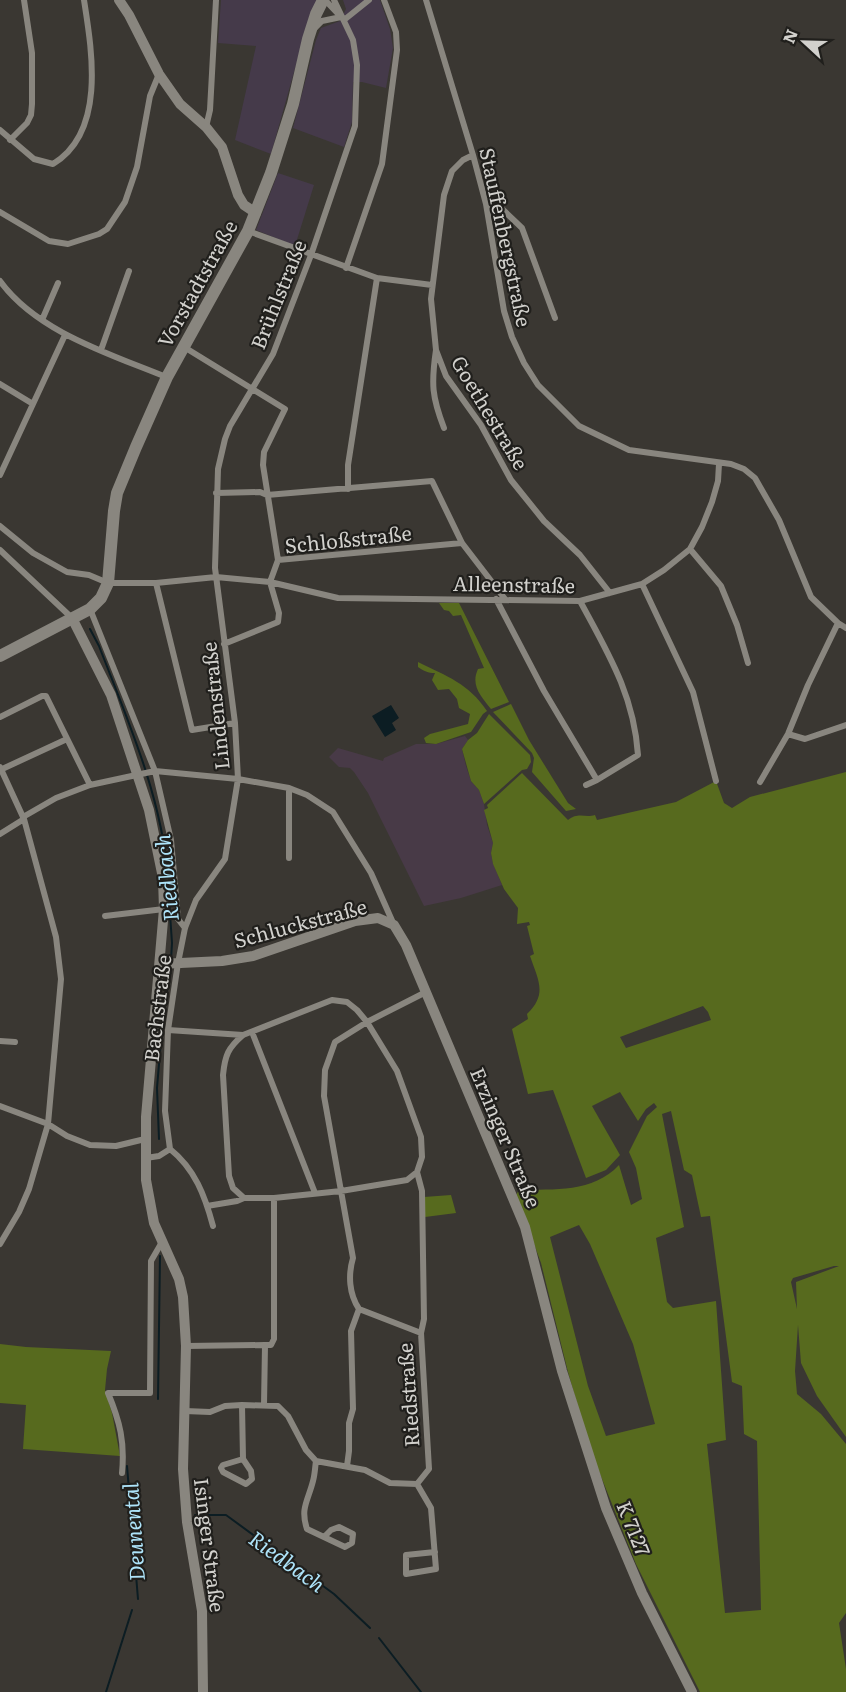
<svg xmlns="http://www.w3.org/2000/svg" width="846" height="1692" viewBox="0 0 846 1692" font-family="Literata,serif">
<style>
.commercial{fill:#453a4a}
.education{fill:#483a47}
.green{fill:#576a1e;fill-rule:evenodd}
.water{fill:#0c1d23}
.lines{fill:none;stroke-linecap:round;stroke-linejoin:round}
.stream{stroke:#0c1d23;stroke-width:2}
.minor{stroke:#89867f;stroke-width:6}
.tertiary{stroke:#89867f;stroke-width:10}
.secondary{stroke:#89867f;stroke-width:12}
.labels{text-anchor:middle;dominant-baseline:central;stroke-width:4.5;stroke-linejoin:round;paint-order:stroke}
.street-label{font-size:20px;fill:#d2d1cd;stroke:#201f1c}
.water-label{font-size:21px;font-style:italic;fill:#aee4fa;stroke:#201f1c}
</style>
<rect width="100%" height="100%" fill="#3a3732"/>
<path class="commercial" d="M221,0h96l-12,33 -34,121 -36,-14 21,-94 -38,-3z
M343,0h37l10,29 3,19 -7,40 -24,-6h-9l-1,40 -8,25 -51,-19 23,-88 5,-12 19,-7 6,-12z
M278,173l36,12 -19,61 -39,-16z"/>
<path class="education" d="M465,736l3,4 -6,9 4,17 5,15 8,9 5,14 3,21 6,18 -2,10 2,10 9,22 -41,13 -37,8 -56,-113 -14,-21 -4,-4 -11,-1 -10,-10 9,-9 45,13 1,-3 32,-14h20z"/>
<path class="green" d="M439,603h20l50,99 -18,7c-9,-12 -21,-23 -13,-40l6,-1 -23,-53 -8,1 -4,-5 -5,-1z
M418,662c30,15 50,21 69,49l-4,3 -12,18 -35,12 -10,-1 -2,-5 6,-4 38,-10 2,-10 -11,-6 -2,-9 -8,-10 -11,1 -6,-10 3,-7c-7,0 -11,-2 -17,-6z
M511,704l18,36 39,63 8,6 -10,2 -34,-39 2,-14 -2,-5 -39,-41z
M489,714l41,41 1,7 -4,7 -5,1 -38,34 -5,-14 -8,-9 -9,-32 6,-9 9,-7z
M846,772v665l-29,-41 -16,-33 -3,-38 -3,46 2,23 24,20 25,30v169l-7,10 7,46v23h-146l-64,-128 -46,-115 -22,-77 -27,-109 -25,-68 3,-5c35,-1 74,3 100,-25l12,40 11,-6 -6,-31 -7,-16 18,-36 10,-9 -3,-4 -8,6 -8,12 -18,-29 -28,14 28,49 -14,15 -20,8 -33,-88 -25,4 -16,-65 16,-10 -1,-5c21,-20 11,-34 3,-58l4,-2 -7,-28 3,-1 -1,-3 -12,2 1,-16 -14,-19 -11,-25 -2,-11 2,-10 -9,-33 4,-2 -1,-3 35,-32 46,47c10,-8 17,-2 27,-5l2,5 79,-18 40,-21 8,22 8,5 18,-11zM703,1006l5,6 3,8 -85,28 -6,-11zM671,1111l13,59 8,5 9,42 9,-1 22,166 10,4 2,48 13,7 4,169 -36,3 -18,-169 19,-4 -10,-139 -43,7 -6,-6 -11,-64 28,-11 -22,-113zM579,1225l11,19 43,100 22,80 -49,12 -18,-50 -38,-149zM834,1266h5l-43,16 1,27 -6,-27 2,-4z
M451,1195l5,18 -31,4 -1,-20z
M0,1344l26,3 85,4 -4,18 -2,21 7,23 8,43 -97,-7 3,-44 -26,-2z"/>
<path class="water" d="M391,705l8,13 -7,5 4,7 -11,7 -13,-21z"/>
<g class="lines">
<path class="stream" d="M90,629l9,17c29,75 62,149 69,230
M168,885l4,58 -1,17
M159,1139l-2,-51 6,-72 7,-47
M158,1399l2,-143
M127,1466l11,133
M195,1515h31l108,79 36,34
M379,1638l42,54
M106,1692l26,-82"/>
<path class="minor" d="M325,0l16,17
M426,0l47,155 13,49 18,107 8,26 12,26 14,22 41,41 50,24 102,14 13,5 11,9 24,42 32,77 27,26 8,5
M344,20l25,-20
M315,28l7,-7 19,-4
M206,127l4,-17 6,-110
M0,130l34,29 19,5c53,-32 39,-113 31,-164
M10,140l17,-17 4,-8 1,-11v-51l-8,-53
M473,155l-10,5 -11,11 -8,24 -13,104 5,51 10,26 35,49 30,55 33,41 36,34 30,38
M486,204l13,2 23,22 33,90
M0,212l49,29 19,3 31,-10 8,-5 18,-27 12,-35 13,-71 9,-22
M248,231l129,47 55,7
M346,268l36,-104 15,-114 -1,-18 -12,-32
M0,281c37,51 110,73 166,96
M42,320l16,-37
M184,347l101,62 -21,43 -1,13 15,95 -8,22
M101,350l28,-79
M436,350c-5,34 -4,47 8,78
M0,384l33,20
M0,475l65,-140
M348,489v-24l29,-187
M216,493l44,-1 7,3 165,-14 30,62 43,56
M0,526l33,27 34,19 22,3 19,8h48l60,-6 54,5 68,16 242,3 62,-17 22,-14 26,-21 12,-22 10,-25 6,-21 1,-17
M690,549l31,37 16,39 11,38
M0,550l72,68
M278,560l184,-17
M156,583l36,147 43,-7
M642,584l51,108 23,89
M496,599l48,92 53,89 -11,5
M580,601c28,52 54,94 58,154l-41,25
M90,609l65,162 16,69 7,79 7,9
M224,644l54,-22 1,-9 -9,-31
M0,717l42,-21h4l44,89
M788,734l17,5 41,-14
M0,767l23,50
M0,770l67,-31
M760,782l28,-48 20,-49 30,-62
M0,834l24,-15 -1,-2 33,-19 34,-13 65,-14 83,8 51,9 18,7 26,17 38,61 23,52
M289,858v-70
M105,916l59,-7
M168,1030l75,5
M252,1032l63,161
M0,1041l15,1
M0,1106l48,18 19,12 23,9 26,1 29,-7
M170,1149c25,20 35,47 43,77
M146,1158l13,-2 11,-7 -5,-38 3,-81 10,-67 7,-35 11,-28 29,-41 13,-80 -3,-56 -20,-155 3,-99 7,-30 5,-13 43,-72 38,-99 44,-129 2,-61 -4,-25 -19,-40
M417,1172l5,19 2,128 -3,14
M207,1206l30,-5 7,-3h30l67,-7 66,-11 10,-8 5,-15 -1,-20 -24,-66 -30,-49 -10,-12 -10,-8 -15,-2 -89,35c-15,13 -18,20 -20,40l6,101 4,12 11,10
M0,1244l19,-32 10,-23 19,-65 13,-145 -5,-42 -32,-118
M186,1346l79,-1
M242,1405l1,54 8,12 1,8 -6,5 -23,-12 -2,-4 2,-3 20,-6
M264,1405l1,-60h6l3,-6v-141
M185,1411l25,1 15,-6 17,-1 36,1 10,10 18,34 10,11 49,9 25,13 27,1 12,-15 -8,-136 -62,-24c-10,-15 -11,-34 -6,-51l-29,-162 1,-26 10,-28 32,-20 59,-30
M316,1461c-1,6 -1,13 -3,20 -5,20 -13,27 -6,48l38,18 7,-4 1,-9 -14,-7 -8,3 -7,7
M347,1466l2,-15v-28l4,-14 -2,-78 8,-22
M122,1473c3,-31 -2,-51 -14,-80h42l1,-132 11,-19
M417,1484l14,24 5,61 -30,5v-19l29,-3"/>
<path class="tertiary" d="M119,0l10,15 30,59 21,30 26,23 16,20 16,48 6,10 12,8
M72,618l39,77 38,115 14,68 1,31 -18,208v63l8,43 25,56 4,18 3,49 -3,123 4,53 15,89 1,81
M160,964l62,-3 31,-5 102,-35 23,-3 16,7 12,20 119,282 37,144 44,137 36,85 50,99"/>
<path class="secondary" d="M0,656l90,-47 11,-11 7,-15 6,-72 3,-18 19,-46 31,-70 81,-146 23,-58 22,-69 15,-65 8,-25 7,-14"/>
</g>
<g class="labels">
<g class="street-label">
<text transform="translate(507 237) rotate(78)">Stauffenbergstraße</text>
<text transform="translate(196 283) rotate(-61)">Vorstadtstraße</text>
<text transform="translate(277 294) rotate(-68)">Brühlstraße</text>
<text transform="translate(491 412) rotate(59)">Goethestraße</text>
<text transform="translate(348 538) rotate(-6)">Schloßstraße</text>
<text transform="translate(514 583) rotate(1)">Alleenstraße</text>
<text transform="translate(214 706) rotate(-96)">Lindenstraße</text>
<text transform="translate(300 922) rotate(-15)">Schluckstraße</text>
<text transform="translate(156 1008) rotate(-83)">Bachstraße</text>
<text transform="translate(507 1137) rotate(67)">Erzinger Straße</text>
<text transform="translate(407 1395) rotate(-94)">Riedstraße</text>
<text transform="translate(635 1528) rotate(68)">K 7127</text>
<text transform="translate(211 1545) rotate(83)">Isinger Straße</text>
</g>
<g class="water-label">
<text transform="translate(165 878) rotate(-96)">Riedbach</text>
<text transform="translate(132 1532) rotate(-94)">Deunental</text>
<text transform="translate(288 1560) rotate(36)">Riedbach</text>
</g>
</g>
<g transform="translate(804 42) rotate(292)" stroke="#201f1c" stroke-width="4.5" paint-order="stroke">
<path d="M0-4.5L10 22L0 15L-10 22Z" fill="#d2d1cd"/>
<text y="-9" font-size="16" font-weight="bold" text-anchor="middle" fill="#d2d1cd">N</text>
</g>
</svg>
